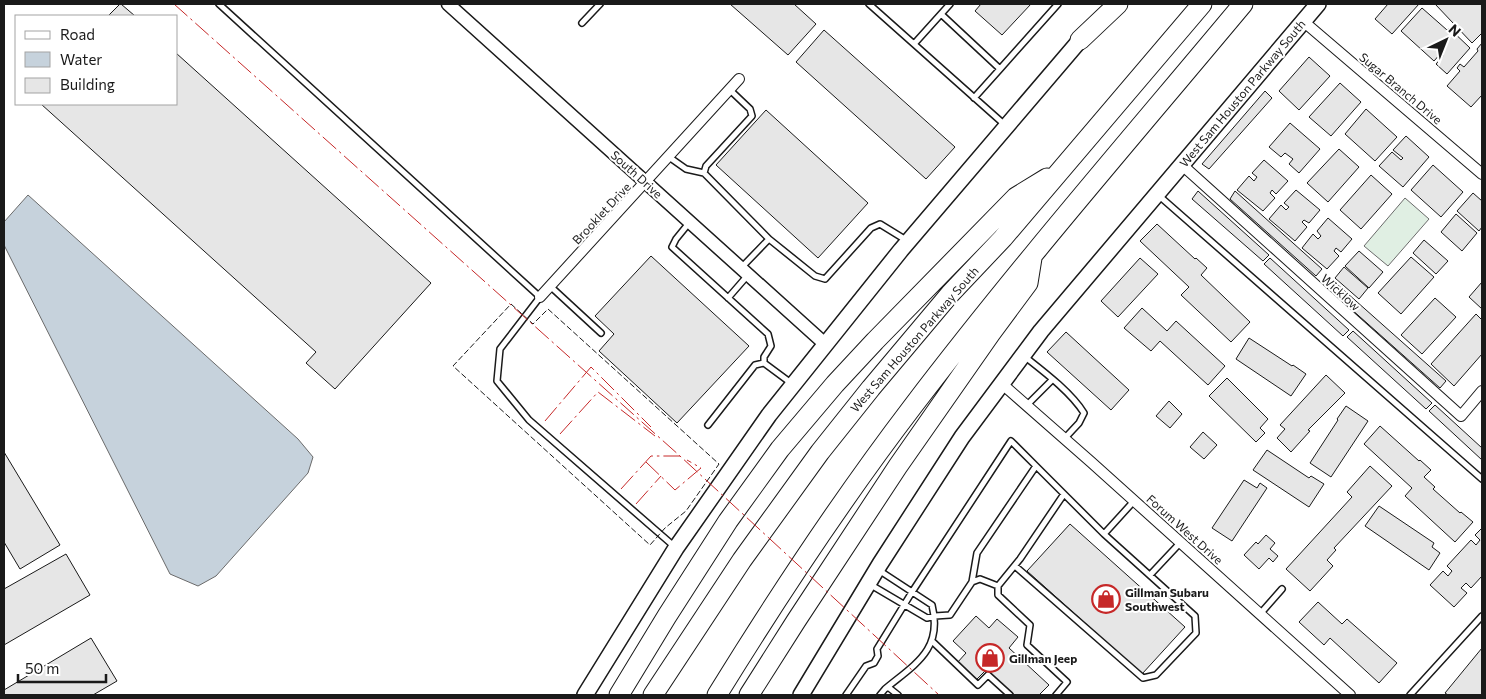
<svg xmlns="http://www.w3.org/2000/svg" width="1486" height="699" viewBox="0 0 1486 699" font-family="Commissioner,sans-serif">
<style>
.green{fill:#e0efe3;stroke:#6a6a6a}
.water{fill:#c6d2dc;stroke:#6a6a6a}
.building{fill:#e6e6e6;stroke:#1a1a1a}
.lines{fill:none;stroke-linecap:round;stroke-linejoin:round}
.service-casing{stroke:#1a1a1a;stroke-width:8}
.minor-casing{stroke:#1a1a1a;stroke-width:12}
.tertiary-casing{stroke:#1a1a1a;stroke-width:15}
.secondary-casing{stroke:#1a1a1a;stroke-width:18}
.motorway-casing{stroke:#1a1a1a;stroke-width:21}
.service{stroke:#fff;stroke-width:5}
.minor{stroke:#fff;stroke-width:10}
.tertiary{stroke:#fff;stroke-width:12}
.secondary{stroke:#fff;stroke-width:15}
.motorway{stroke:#fff;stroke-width:19}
.fence{stroke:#1a1a1a;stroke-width:1;stroke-dasharray:6 2.5;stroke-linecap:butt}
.power{stroke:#c62828;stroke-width:1;stroke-dasharray:18 4 2.5 4;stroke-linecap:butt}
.labels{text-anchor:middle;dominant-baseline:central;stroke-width:4;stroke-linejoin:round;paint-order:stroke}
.street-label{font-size:12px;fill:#1a1a1a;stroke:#fff}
.poi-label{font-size:12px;font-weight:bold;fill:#1a1a1a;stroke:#fff;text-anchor:start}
</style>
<rect width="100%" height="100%" fill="#fff"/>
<path class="green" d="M1405,198l24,21 -41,47 -24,-20z"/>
<path class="water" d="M28,195l270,244 15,18 -5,16 -92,103 -18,10 -28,-12 -166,-329v-23z"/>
<path class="building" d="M120,4h1l14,12h-27z
M730,4h64l22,20 -28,31z
M981,4h50l-29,31 -27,-24z
M1388,4h31l-27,30 -17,-15z
M1435,4h47v29l-10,10z
M1422,8l25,22 2,-2 21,20 -23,26 -11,-10 7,-8 -2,-3 -7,8 -33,-30z
M824,30l131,117 -29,32 -130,-117z
M1482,43v52l-11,12 -24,-21 13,-15 -3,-3 3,-4 4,3 14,-16 -1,-2z
M176,53l255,230 -96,106 -29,-26 10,-11 -275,-248h135z
M1309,57l21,19 -31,34 -20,-19z
M1340,83l21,19 -30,34 -22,-19z
M1265,91l7,7 -63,71 -7,-5z
M1366,109l31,28 -22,24 -30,-27z
M766,110l102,93 -50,55 -102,-93z
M1290,123l30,26 -21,24 -10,-9 4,-5 -8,-6 -4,4 -12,-10z
M1406,136l23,21 -26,30 -24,-21 13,-14 9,8 2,-2 -10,-8z
M1339,149l20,18 -31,35 -21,-19z
M1264,160l24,21 -12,13 -4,-4 -2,3 5,5 -12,13 -26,-21 12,-14 5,5 3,-4 -5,-4z
M1433,165l30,27 -22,25 -30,-27z
M1371,175l21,19 -31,35 -21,-19z
M1296,190l24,20 -11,13 -5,-3 -2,2 5,5 -12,14 -26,-22 12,-14 5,5 3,-3 -5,-4z
M1198,191l71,64 -6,6 -71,-62z
M1235,191l87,78 -6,7 -86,-77z
M1473,193l9,8v26l-3,4 -22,-20z
M1456,214l21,19 -15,18 -21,-19z
M1328,218l24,21 -11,13 -5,-4 -2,3 5,5 -12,13 -25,-21 11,-14 5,5 3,-3 -4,-5z
M1157,224l38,35 1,-1 11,10 -6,7 49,47 -19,20 -50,-47 8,-8 -49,-46z
M1424,240l24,21 -12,13 -23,-21z
M1359,251l24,21 -14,16 -24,-22z
M651,256l98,90 -72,77 -78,-72 15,-17 -19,-18z
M1411,257l23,20 -33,37 -23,-21z
M1140,258l18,16 -40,43 -17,-16z
M1270,258l79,72 -6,6 -79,-72z
M1344,267l24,21 -9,11 -24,-21z
M1329,277l117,104 -6,7 -117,-104z
M1482,282v27l-13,-12z
M1435,298l21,19 -34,37 -21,-19z
M1142,308l25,23 9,-10 49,45 -17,19 -48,-44 -9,10 -27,-23z
M1476,314l6,6v34l-28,32 -23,-22z
M1353,331l79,72 -6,6 -79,-72z
M1066,332l63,58 -18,20 -64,-58z
M1249,338l43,28 1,-1 13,9 -15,22 -55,-37z
M1326,375l19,18 -37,37 2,1 -19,21 -14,-14 8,-9 -5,-4z
M1227,378l41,41 -8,9 5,5 -9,9 -47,-46z
M1169,401l13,13 -12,14 -14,-12z
M1435,405l47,43v12l-53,-49z
M1346,406l22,15 -37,56 -21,-14 28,-43 -1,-1z
M1380,426l39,35 1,-1 11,10 -7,7 11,10 -2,2 27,24 1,-1 12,10 -18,20 -50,-46 7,-8 -48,-44z
M1203,432l14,13 -13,14 -14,-12z
M1267,450l42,28 2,-2 13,8 -15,23 -56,-37z
M4,452l56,93 -40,24 -16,-27z
M1370,466l22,20 -58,62 2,2 -9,10 6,6 -23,25 -24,-22 66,-72 -5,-5z
M1244,480l13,8 3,-5 7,5 -35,53 -20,-13z
M1379,506l55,37 -2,4 8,6 -11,17 -64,-44z
M1070,524l115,103 -43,47 -115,-103z
M1482,528v48l-11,12 -5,-5 -5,5 6,5 -13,14 -24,-22 13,-14 5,5 4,-5 -5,-5 24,-26 5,5 4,-5 -5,-5z
M1266,535l9,8 -5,6 8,7 -5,6 -4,-4 -10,11 -15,-14 12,-13 2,2z
M66,554l24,41 -86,50v-56z
M1318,602l24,22 5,-5 50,44 -18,20 -49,-45 -6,7 -25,-23z
M976,616l13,12 8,-9 21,18 -9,11 40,37 -10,10h-25l-28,-25 -10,10 -19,-17 9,-10 -13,-12z
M91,638l26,43 -24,14h-89v-5z
M1482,648v47h-34l-3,-2z"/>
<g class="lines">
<defs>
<path id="service" d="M219,4l321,293 -40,52 -3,32 32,39 146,127
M869,4l136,121
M941,14l59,55 58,-65
M582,23l18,-19
M914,44l36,-40
M730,90l20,19 2,7 -46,50 -2,7 65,66
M974,98l26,-29
M669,157l17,12 18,4
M1157,194l325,285
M689,223l-13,16 -4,8 96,87 3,12 -7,11v6l27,20
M741,268l28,-29 46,37 10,3 46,-51 9,-4 26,16
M550,286l51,47
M728,298l20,-23
M1024,356c19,15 47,36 60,57l-5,10 -14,15
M1027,405l25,-25
M708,425l47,-60 9,-2
M1036,466l28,28
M1104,534l30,-33
M877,569l55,36c11,45 -17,59 -47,84l-5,6
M1150,575l30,-32
M871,585l56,33 8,-2 15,-1 22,-33 8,-3 18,7 22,-27 44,-65 40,40 91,82 1,17 -40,42 -13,3 -128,-112
M998,586v9l32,30 -3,20 40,37 -11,13
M1260,614l22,-25
M933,642l45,43 10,-10 22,20
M888,687l10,8
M846,695l20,-29 8,-3 4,-7 -1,-7 35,-57 99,-151 25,25 -59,87 -5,29
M1410,695l72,-79"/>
<path id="minor" d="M1303,21l179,153
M1181,164l280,252 21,-25
M540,297l199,-218
M1001,383l90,79 259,233"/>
<path id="tertiary" d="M448,4l377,340"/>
<path id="secondary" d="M585,695l91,-147 93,-133 132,-165 186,-218
M801,695l79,-131 82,-127 79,-106 277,-327"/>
<path id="motorway" d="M1080,40l38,-36
M619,695l48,-79 61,-95 52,-72 55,-65 40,-43 141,-144 31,-19
M653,695l89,-135 78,-108 51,-64 79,-94 53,-56 199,-234
M717,695c61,-99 125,-196 196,-289 105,-138 219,-269 330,-402
M749,695l47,-74 102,-155 93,-133 37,-50 4,-25"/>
</defs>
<use href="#service" class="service-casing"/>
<use href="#minor" class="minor-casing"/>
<use href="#tertiary" class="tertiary-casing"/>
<use href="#secondary" class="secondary-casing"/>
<use href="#motorway" class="motorway-casing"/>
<use href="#service" class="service"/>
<use href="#minor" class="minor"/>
<use href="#tertiary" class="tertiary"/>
<use href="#secondary" class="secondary"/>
<use href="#motorway" class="motorway"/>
<path class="fence" d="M511,304l22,20 15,-15 171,155 -33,47 -21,17 -15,17 -197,-179z"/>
<path class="power" d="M174,4l506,452 259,239
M545,421l46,-54 60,60
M560,434l38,-42 57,44
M646,462l29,28 26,-22 -14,-8
M621,489l30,-33h29
M636,504l25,-28"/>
</g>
<defs>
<symbol id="shop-ring" viewBox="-11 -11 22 22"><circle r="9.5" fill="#fff" stroke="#c62828" stroke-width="1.5"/><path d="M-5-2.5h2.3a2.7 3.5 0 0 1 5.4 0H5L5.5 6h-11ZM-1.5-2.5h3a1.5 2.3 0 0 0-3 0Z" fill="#c62828"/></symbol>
</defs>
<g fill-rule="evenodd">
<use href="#shop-ring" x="1090" y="583" width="32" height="32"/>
<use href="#shop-ring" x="974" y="642" width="32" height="32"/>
</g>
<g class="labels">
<g class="street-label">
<text transform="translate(1401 88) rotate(40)">Sugar Branch Drive</text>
<text transform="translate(1242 93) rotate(-50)">West Sam Houston Parkway South</text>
<text transform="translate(637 174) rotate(42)">South Drive</text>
<text transform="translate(601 213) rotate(-47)">Brooklet Drive</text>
<text transform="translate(1341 292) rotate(42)">Wicklow</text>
<text transform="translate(914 339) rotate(-49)">West Sam Houston Parkway South</text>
<text transform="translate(1185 529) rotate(42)">Forum West Drive</text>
</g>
<g class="poi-label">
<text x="1125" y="592">Gillman Subaru<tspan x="1125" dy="14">Southwest</tspan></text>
<text x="1009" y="658">Gillman Jeep</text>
</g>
</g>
<rect width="1486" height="699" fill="none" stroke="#1a1a1a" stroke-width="10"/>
<rect x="15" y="15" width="162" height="90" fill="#ffffff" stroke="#a3a3a3"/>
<rect x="25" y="31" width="25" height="8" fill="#ffffff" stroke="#a3a3a3"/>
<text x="60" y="40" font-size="15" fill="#1a1a1a">Road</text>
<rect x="25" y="52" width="25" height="15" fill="#c6d2dc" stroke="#a3a3a3"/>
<text x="60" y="65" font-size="15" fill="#1a1a1a">Water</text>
<rect x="25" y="78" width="25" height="15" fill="#e6e6e6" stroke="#a3a3a3"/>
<text x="60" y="90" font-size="15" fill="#1a1a1a">Building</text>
<g transform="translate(1446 40) rotate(43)" stroke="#ffffff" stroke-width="4" paint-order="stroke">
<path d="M0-4L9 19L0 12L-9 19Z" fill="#1a1a1a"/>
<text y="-8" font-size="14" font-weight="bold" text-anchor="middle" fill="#1a1a1a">N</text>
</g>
<path d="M18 674v8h88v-8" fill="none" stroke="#1a1a1a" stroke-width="2.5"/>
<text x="25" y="674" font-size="15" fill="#1a1a1a" stroke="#ffffff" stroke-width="4" paint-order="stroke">50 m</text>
</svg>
